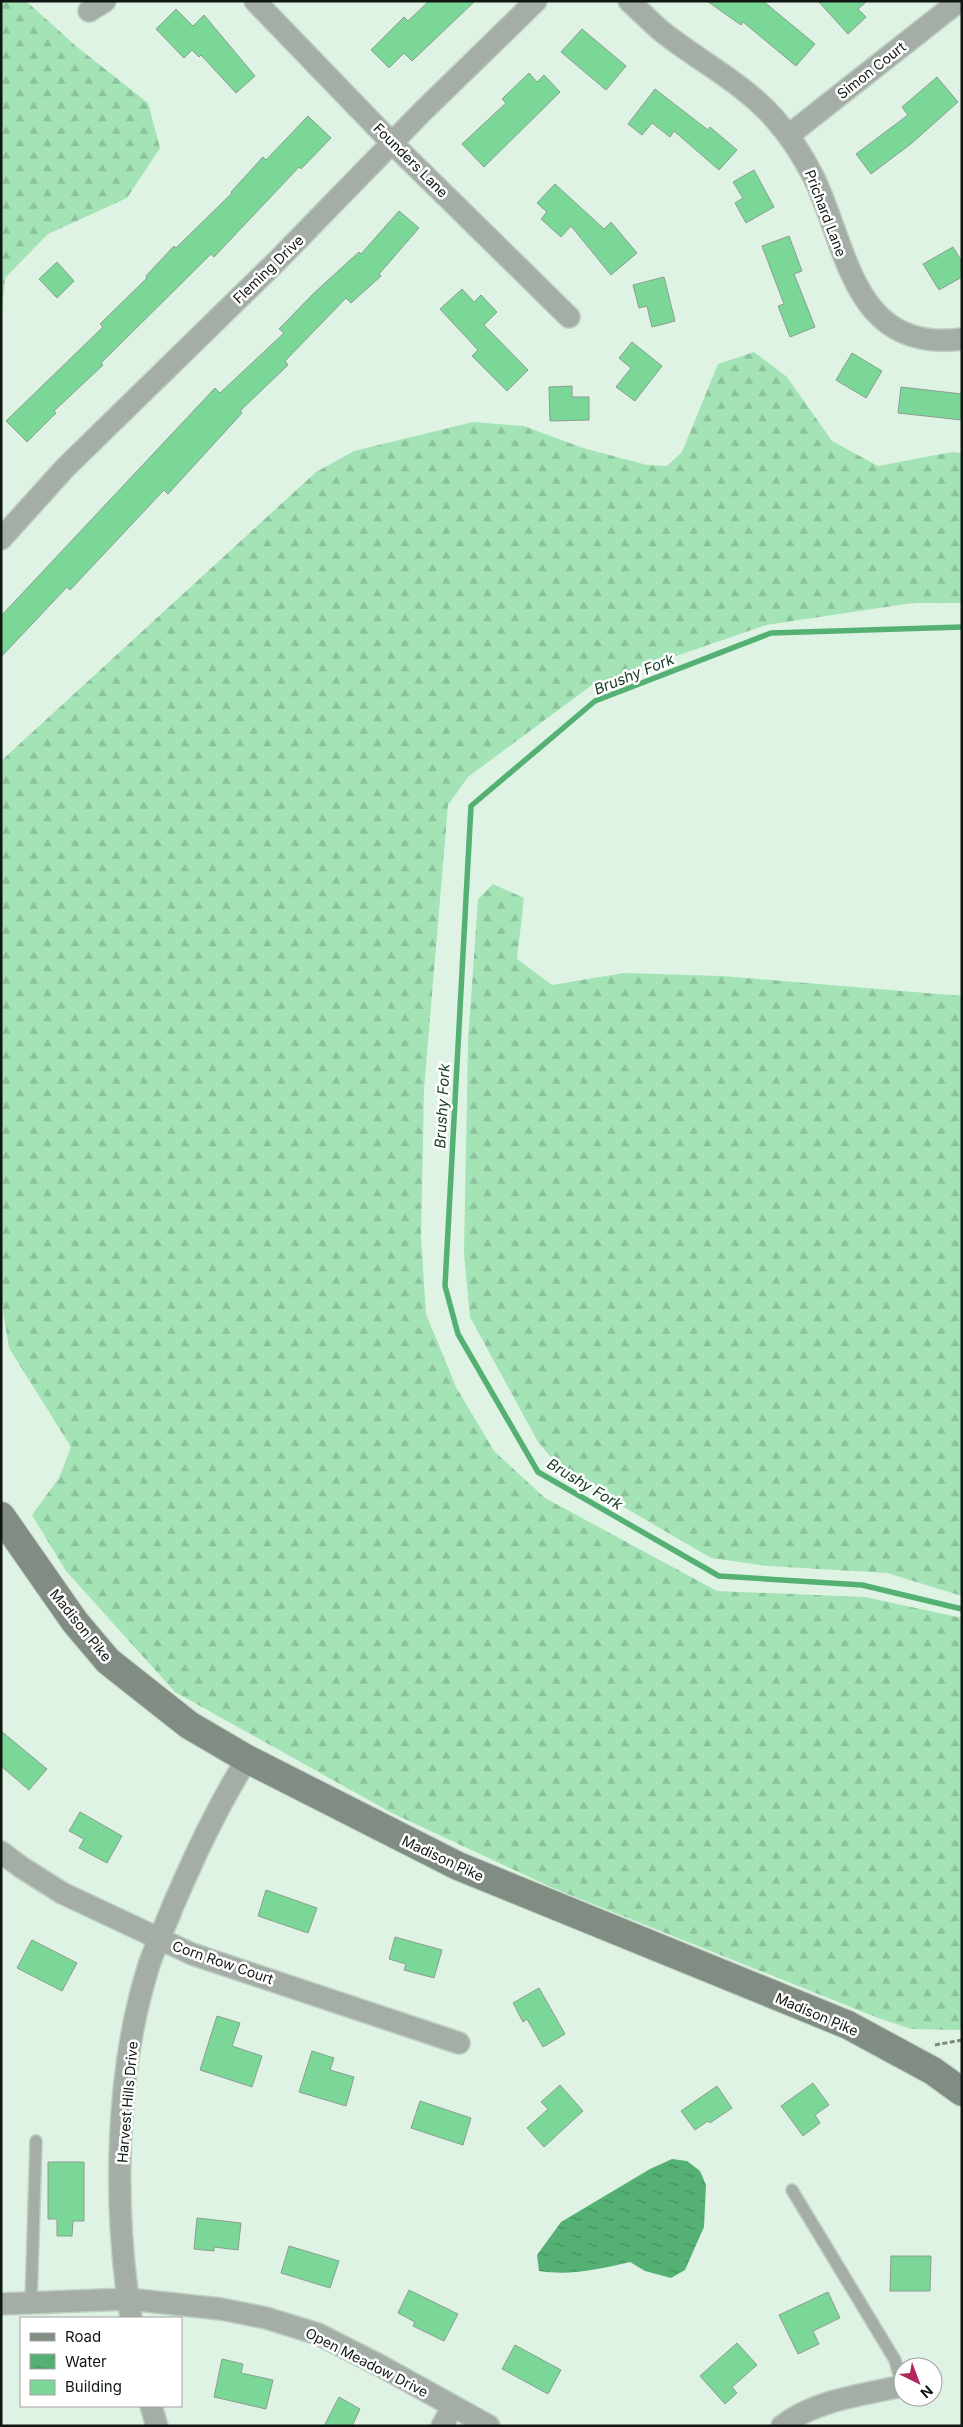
<svg xmlns="http://www.w3.org/2000/svg" width="963" height="2427" viewBox="0 0 963 2427" font-family="Inter,sans-serif">
<style>
.forest{fill:url(#forest-firs)}
.water{fill:url(#water-ripples)}
.lines{fill:none;stroke-linecap:round;stroke-linejoin:round}
.stream{stroke:#54b173;stroke-width:5.5}
.building{fill:#7ad797;stroke:#8b9e90}
.lane-casing{stroke:#bed0c2;stroke-width:14}
.street-casing{stroke:#bed0c2;stroke-width:24}
.secondary-casing{stroke:#bed0c2;stroke-width:30}
.path{stroke:#7b887e;stroke-width:3;stroke-dasharray:5 2.5;stroke-linecap:butt}
.lane{stroke:#a4ada6;stroke-width:11}
.street{stroke:#a4ada6;stroke-width:21}
.secondary{stroke:#818d83;stroke-width:28}
.labels{text-anchor:middle;dominant-baseline:central;stroke-width:5;stroke-linejoin:round;paint-order:stroke}
.street-label{font-size:14px;fill:#101712;stroke:#fff}
.water-label{font-size:15px;font-style:italic;fill:#153c23;stroke:#fff}
</style>
<defs>
<pattern id="forest-firs" width="22" height="20" patternUnits="userSpaceOnUse" patternTransform="scale(1.25)"><rect width="22" height="20" fill="#a4e3b5"/><path d="M5 1l3.5 6h-7zM16 11l3.5 6h-7z" fill="#8cc29b"/></pattern>
<pattern id="water-ripples" width="26" height="14" patternUnits="userSpaceOnUse" patternTransform="scale(1.25)"><rect width="26" height="14" fill="#54b173"/><path d="M2 4q2-2 4 0t4 0M15 11q2-2 4 0t4 0" fill="none" stroke="#448f5d"/></pattern>
</defs>
<rect width="100%" height="100%" fill="#dff3e4"/>
<path class="forest" d="M1,1h25l51,46 71,56 12,45 -33,50 -79,36 -43,44 -4,46z
M754,352l33,25 45,64 46,25 74,-14 10,1v150h-49l-147,22 -174,60 -124,92 -20,28 -24,284 -3,148 5,77 30,73 38,64 51,47 172,93 148,6 97,21v411l-5,1 -46,-1 -33,-11 -325,-130 -161,-75 -217,-121 -109,-121 -34,-56 27,-37 12,-31 -62,-99 -8,-50v-537l315,-289 38,-21 119,-29 51,4 59,22 64,17 20,1 15,-14 36,-88z
M493,884l31,14 -7,61 35,26 72,-12 98,3 240,20v600l-75,-23 -119,-7 -57,-8 -147,-86 -26,-30 -68,-125 -6,-63 4,-213 10,-142z"/>
<path class="water" d="M672,2159l15,2 13,10 6,14 -2,42 -19,43 -14,8 -26,-7 -15,-9c-30,7 -60,14 -91,9l-2,-16 24,-33 89,-53z"/>
<g class="lines">
<path class="stream" d="M962,627l-191,6 -176,68 -124,105 -26,480 13,48 80,138 181,104 143,9 100,24"/>
</g>
<path class="building" d="M429,1h46l-63,60 -8,-8 -15,15 -18,-18 33,-33 4,4z
M707,1h56l52,43 -19,22 -53,-44 -2,3z
M818,1h49l-9,8 8,8 -18,17z
M176,9l17,17 11,-11 51,61 -19,17 -35,-38 -2,2 -7,-7 -8,8 -28,-29z
M582,29l44,37 -20,24 -45,-38z
M529,73l8,9 7,-7 16,17 -76,75 -22,-23 44,-41 -4,-4z
M937,77l21,25 -46,41 -41,31 -15,-20 52,-39 -6,-8z
M655,89l53,41 2,-3 27,23 -18,20 -45,-39 -4,6 -18,-14 -10,12 -14,-11z
M308,116l23,22 -30,31 -2,-2 -85,90 -3,-3 -110,109 2,2 -49,46 2,2 -29,29 -21,-21 97,-94 -3,-3 47,-46 -1,-2 28,-30 2,2 56,-55 -1,-1 32,-35 3,3z
M754,170l20,37 -28,16 -11,-20 8,-5 -10,-16z
M555,184l49,45 7,-7 26,31 -26,22 -40,-49 -10,11 -20,-18 6,-7 -10,-9z
M399,211l20,17 -40,46 2,2 -30,27 -5,-5 -61,63 3,4 -48,46 2,2 -74,81 -4,-4 -94,100 -3,-3 -66,70v-41l214,-228 5,5 64,-60 -5,-4 35,-36 45,-41 2,2z
M789,236l13,35 -8,3 21,53 -25,10 -12,-31 6,-2 -22,-58z
M953,247l9,15v15l-23,13 -16,-26z
M57,262l17,19 -17,17 -18,-19z
M664,277l11,44 -23,6 -5,-21 -8,2 -6,-23z
M462,289l12,13 7,-7 16,17 -13,13 44,45 -21,21 -35,-35 6,-6 -38,-41z
M632,342l30,24 -27,35 -19,-14 15,-19 -12,-10z
M852,353l30,18 -16,27 -30,-18z
M572,386v11h17v23l-39,1 -1,-34z
M901,387l61,7v26l-64,-7z
M1,1731l46,38 -18,21 -28,-24z
M80,1812l42,24 -15,27 -28,-15 5,-9 -15,-8z
M266,1890l51,18 -9,25 -50,-17z
M395,1937l47,13 -8,28 -30,-8 2,-6 -17,-5z
M32,1940l45,23 -15,28 -45,-23z
M539,1988l26,46 -22,13 -16,-28 -4,3 -10,-19z
M217,2016l23,7 -8,23 30,10 -10,31 -52,-17z
M312,2051l22,7 -4,12 24,7 -8,29 -47,-14z
M813,2083l16,22 -14,10 5,8 -17,13 -22,-30z
M560,2085l23,26 -39,36 -17,-19 21,-19 -7,-7z
M717,2086l15,22 -22,15 -2,-2 -13,9 -14,-19z
M420,2101l51,17 -8,27 -52,-17z
M48,2162h36v59h-11l-1,15h-15v-17h-9z
M197,2218l44,5 -3,27 -24,-3v4l-20,-2z
M289,2246l50,15 -9,27 -49,-15z
M891,2256h40l-1,35h-40z
M409,2290l49,24 -14,27 -31,-15 2,-4 -17,-9z
M828,2292l12,26 -27,13 6,13 -21,10 -19,-39z
M737,2343l20,22 -25,22 5,6 -12,11 -25,-28z
M515,2345l46,25 -13,24 -46,-25z
M222,2359l21,5 -2,9 32,7 -7,29 -52,-12z
M339,2397l21,12 -8,17h-28z"/>
<g class="lines">
<defs>
<path id="lane" d="M792,2190l103,170 7,26
M31,2303l5,-162"/>
<path id="street" d="M255,1l138,143 176,173
M629,1c11,10 21,20 31,29 37,30 82,52 114,88 16,18 29,38 40,60 34,71 39,175 148,161
M89,11l16,-10
M789,135l165,-130
M1,539l64,-71 211,-206 147,-151 113,-110
M1,1852l20,15 41,26 130,61 267,89
M1,2304l127,-5 93,10 45,9 52,16 61,31 110,61
M131,2318c-18,-110 -16,-246 18,-353 6,-19 16,-38 23,-57 23,-53 44,-99 75,-149
M151,2406l6,20
M442,2426l11,-20
M782,2426c33,-26 80,-31 120,-40"/>
<path id="secondary" d="M1,1516l74,106 33,39 81,64 58,34 211,107 390,159 85,46 29,21"/>
</defs>
<use href="#lane" class="lane-casing"/>
<use href="#street" class="street-casing"/>
<use href="#secondary" class="secondary-casing"/>
<path class="path" d="M935,2045l27,-5"/>
<use href="#lane" class="lane"/>
<use href="#street" class="street"/>
<use href="#secondary" class="secondary"/>
</g>
<g class="labels">
<g class="street-label">
<text transform="translate(871 70) rotate(-38)">Simon Court</text>
<text transform="translate(411 160) rotate(45)">Founders Lane</text>
<text transform="translate(826 213) rotate(69)">Prichard Lane</text>
<text transform="translate(268 269) rotate(-44)">Fleming Drive</text>
<text transform="translate(81 1625) rotate(51)">Madison Pike</text>
<text transform="translate(443 1858) rotate(25)">Madison Pike</text>
<text transform="translate(223 1962) rotate(19)">Corn Row Court</text>
<text transform="translate(817 2014) rotate(23)">Madison Pike</text>
<text transform="translate(127 2102) rotate(-85)">Harvest Hills Drive</text>
<text transform="translate(367 2362) rotate(27)">Open Meadow Drive</text>
</g>
<g class="water-label">
<text transform="translate(634 674) rotate(-22)">Brushy Fork</text>
<text transform="translate(442 1106) rotate(-87)">Brushy Fork</text>
<text transform="translate(585 1484) rotate(31)">Brushy Fork</text>
</g>
</g>
<rect width="963" height="2427" fill="none" stroke="#101712" stroke-width="5"/>
<rect x="20" y="2317" width="162" height="90" fill="#ffffff" stroke="#9fa2a0"/>
<rect x="30" y="2333" width="25" height="8" fill="#818d83" stroke="#9fa2a0"/>
<text x="65" y="2342" font-size="15" fill="#101712">Road</text>
<rect x="30" y="2354" width="25" height="15" fill="url(#water-ripples)" stroke="#9fa2a0"/>
<text x="65" y="2367" font-size="15" fill="#101712">Water</text>
<rect x="30" y="2380" width="25" height="15" fill="#7ad797" stroke="#9fa2a0"/>
<text x="65" y="2392" font-size="15" fill="#101712">Building</text>
<g transform="translate(918 2382) rotate(138)"><circle r="24" fill="#ffffff" stroke="#9fa2a0"/>
<path d="M0-4L9 19L0 12L-9 19Z" fill="#b3265e"/>
<text y="-8" font-size="14" font-weight="bold" text-anchor="middle" fill="#101712">N</text>
</g>
</svg>
